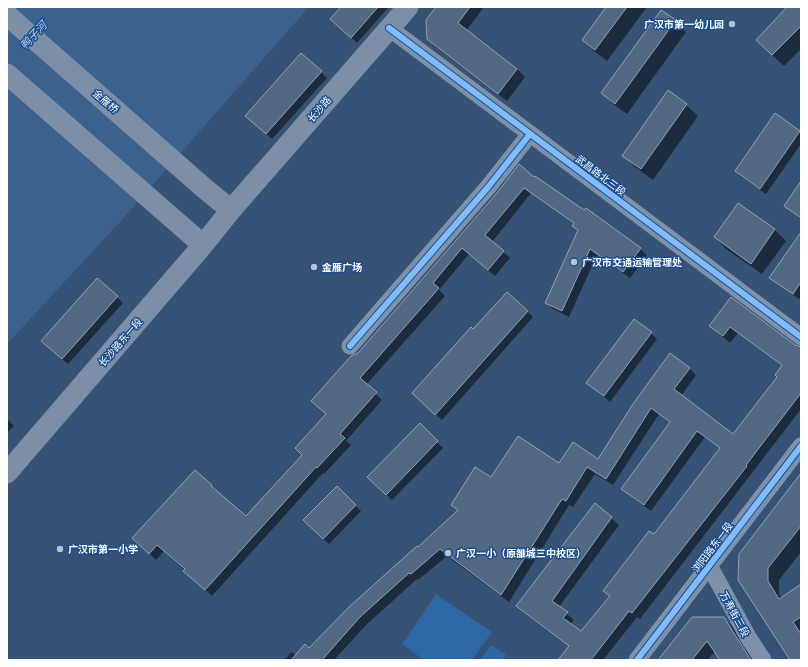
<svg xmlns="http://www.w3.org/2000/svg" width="808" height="667" viewBox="0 0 808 667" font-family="'Golos Text','Noto Sans SC',sans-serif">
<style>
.green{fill:#2f66a5}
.water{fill:#3b618d}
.shadow{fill:#0007}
.building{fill:#526984;stroke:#92a2b6}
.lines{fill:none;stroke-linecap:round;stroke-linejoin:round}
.minor{stroke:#7d92a8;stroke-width:17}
.major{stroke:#7d8ea7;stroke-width:21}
.cycleway-casing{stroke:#1b4f8f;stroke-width:8}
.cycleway{stroke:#80bcff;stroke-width:6}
.poi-dot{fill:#b9c2ce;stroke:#1b4f8f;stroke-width:1.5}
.labels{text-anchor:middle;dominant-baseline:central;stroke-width:3;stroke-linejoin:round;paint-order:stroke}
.poi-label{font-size:10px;font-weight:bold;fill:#fff;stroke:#1b4f8f;text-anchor:start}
.street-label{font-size:10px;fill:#fff;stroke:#1b4f8f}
.water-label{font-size:11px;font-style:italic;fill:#b5d3f5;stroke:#1b4f8f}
</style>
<rect width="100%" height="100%" fill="#365274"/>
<path class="green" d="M436,594l56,38 -20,28h-48l-22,-16z
M491,645l15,10 -3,5h-23z"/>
<path class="water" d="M7,7h302l-189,215 -113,122z"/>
<path class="shadow" d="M343,7h46l-32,36 -19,-18z
M437,7h47l-18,24 51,38 8,8 -18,24 -71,-54 -8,-9z
M608,7h39l-40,54 -13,-10 -11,-11z
M788,7h13v42l-17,17 -16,-15z
M675,21l11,11 -59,82 -14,-10 -11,-11z
M321,72l6,6 -55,61 -19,-17z
M686,105l12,11 -45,64 -18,-13 -12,-12z
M775,115l26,18v11l-35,50 -24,-17 -6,-6z
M535,178l105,71 7,6 -17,23 -33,-23 -28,62 -16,-8 -7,-6 32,-72 -4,-5 1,-2 -44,-31 -39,49 18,16 -15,18 -26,-22 -30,36 6,6 -79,89 16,15 -36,41 5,4 -27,29 -1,-1 -111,123 -48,-45 -8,9 -16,-15 71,-59 35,31 57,-62 24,-41 31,-61 139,-160z
M801,183v36l-16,-13z
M739,204l36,26 11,11 -24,33 -36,-25 -11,-12z
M801,242v55l-2,2 -22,-16 -6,-6z
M117,297l6,6 -55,61 -20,-17z
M731,298l63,48 7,2v61l-161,210 -3,-2 -34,43h-43l10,-13 -46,-34 -7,-7 78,-102 24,21 -60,82 15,13 -4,5 11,8 29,-37 -5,-5 49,-55 67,-87 -16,-12 -54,74 -21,-15 -7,-7 47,-66 -11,-9 -46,71 -18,-11 -22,33 -4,-2 -60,97 -62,-46 -29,24 -1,-1 -50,45 -33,36h-50l8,-8 4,4 13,-7 109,-100 40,-38 -6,-6 40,-26 68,-15 38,-4 91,-92 7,7 -15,21 52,39 45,-58 5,-11 -45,-33 -8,10 -20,-17z
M527,311l6,6 -91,103 -23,-21 55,-68z
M651,333l6,6 -47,63 -22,-19z
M7,419l7,7 -7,7z
M420,425l23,23 -51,52 -23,-23z
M801,475v77l-22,28v14l3,4 19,-13v75h-10l-52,-80z
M337,487l24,24 -32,33 -25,-24z
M724,618l9,9 21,33h-33l-6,-9 -7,9h-49z"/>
<path class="building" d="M341,7h37l-27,31 -21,-19z
M436,7h34l-12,16 59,46 -19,25 -71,-55 -1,-19z
M606,7h21l-32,43 -13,-10z
M787,7h14v19l-29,29 -16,-15z
M661,10l15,10 -61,84 -14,-11z
M301,53l21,18 -56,63 -21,-18z
M668,90l19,14 -46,65 -19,-13z
M775,113l25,18 -40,58 -25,-18z
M519,164l15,13 1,-1 49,34 2,-2 55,40 -18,24 -33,-23 -28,62 -17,-8 33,-73 -6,-4 2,-3 -50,-35 -39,47 19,16 -16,19 -26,-22 -29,35 6,5 -79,90 17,14 -37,42 5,4 -28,30 -1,-1 -111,123 -22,-19 2,-2 -28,-24 -8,9 -17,-16 63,-68 17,15 -1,1 35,30 56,-61 -7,-7 31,-34 -15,-13 40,-45 7,-3 139,-160z
M801,181v37l-17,-12z
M738,203l37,26 -24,35 -37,-27z
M801,232v50l-8,12 -24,-16z
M97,278l21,18 -56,63 -21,-18z
M507,292l21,19 -93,104 -23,-22 59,-66 2,2z
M731,297l64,48 6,2v46l-55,72 1,1 -115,147 -3,-2 -38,49h-33l11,-14 -53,-40 79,-103 17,14 -60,84 16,11 -5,6 18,13 29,-35 -7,-5 46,-60 5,3 66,-86 -23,-17 -53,74 -23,-16 49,-67 -19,-14 -45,71 -19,-12 -21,34 -4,-2 -61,96 -61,-46 -29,25 -2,-1 -49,44 -38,43h-31l14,-16 4,4 40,-41 68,-61 1,1 40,-37 -7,-5 24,-38 16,10 27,-41 41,27 14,-21 25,17 35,-55 37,-51 20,15 -16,21 59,45 44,-57 -2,-2 7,-10 -52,-38 -7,9 -14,-10z
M634,319l18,13 -48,64 -18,-13z
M420,423l18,18 -52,54 -19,-18z
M801,473v53l-33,42v13l11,18 22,-15v33l-8,5 8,12v26h-11l-52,-80 1,-26z
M337,486l19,19 -33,34 -20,-19z
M692,617h32l27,43h-31l-13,-19 -15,19h-34z"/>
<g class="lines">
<path class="minor" d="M389,28l412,309
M350,346l139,-160 41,-52
M710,567l38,70 15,23
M637,660l164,-214"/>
<path class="major" d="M7,15l197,173 27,22
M7,74l196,171
M7,473l196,-228 28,-35 177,-203"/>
<defs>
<path id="cycleway" d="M389,28l412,309
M350,346l139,-160 41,-52
M637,660l164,-214"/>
</defs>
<use href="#cycleway" class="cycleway-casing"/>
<use href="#cycleway" class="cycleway"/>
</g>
<g class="poi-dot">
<circle cx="732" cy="24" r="4"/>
<circle cx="574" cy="262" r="4"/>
<circle cx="314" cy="267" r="4"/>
<circle cx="60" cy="549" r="4"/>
<circle cx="448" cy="553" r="4"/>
</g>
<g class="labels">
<g class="poi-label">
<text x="724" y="24" text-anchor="end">广汉市第一幼儿园</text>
<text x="582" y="262">广汉市交通运输管理处</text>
<text x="322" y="267">金雁广场</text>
<text x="68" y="549">广汉市第一小学</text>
<text x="456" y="553">广汉一小（原雒城三中校区）</text>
</g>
<g class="street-label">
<text transform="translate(106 101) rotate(41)">金雁桥</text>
<text transform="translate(319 109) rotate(-49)">长沙路</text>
<text transform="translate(601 175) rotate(37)">武昌路北三段</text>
<text transform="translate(120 342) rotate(-49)">长沙路东一段</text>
<text transform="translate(712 547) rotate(-53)">浏阳路东一段</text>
<text transform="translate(735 614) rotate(61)">万寿街三段</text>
</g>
<g class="water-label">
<text transform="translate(33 35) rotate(-47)">鸭子河</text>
</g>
</g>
<rect width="808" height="667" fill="none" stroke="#ffffff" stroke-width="16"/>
</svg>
